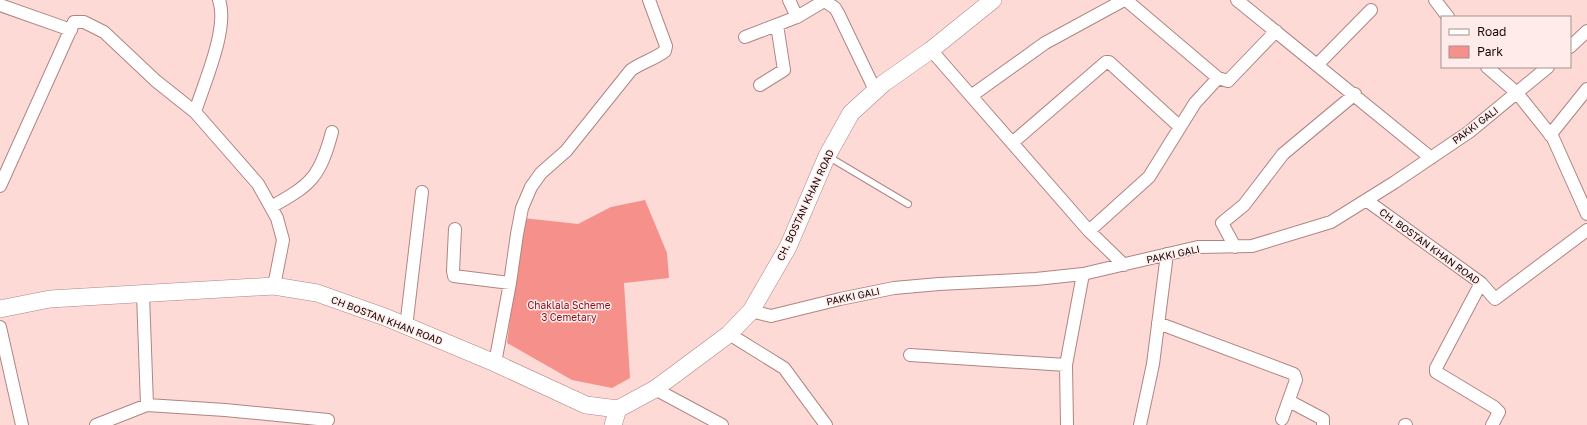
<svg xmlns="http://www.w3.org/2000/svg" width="1587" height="425" viewBox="0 0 1587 425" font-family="'Golos Text',sans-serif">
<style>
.green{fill:#f5908a}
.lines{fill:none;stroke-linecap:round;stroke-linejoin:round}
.lane-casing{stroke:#ae8582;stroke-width:8}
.street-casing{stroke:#ae8582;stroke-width:14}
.secondary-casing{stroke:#ae8582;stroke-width:18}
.lane{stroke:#fff;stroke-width:6}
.street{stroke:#fff;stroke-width:12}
.secondary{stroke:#fff;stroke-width:17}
.labels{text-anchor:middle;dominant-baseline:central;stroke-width:3;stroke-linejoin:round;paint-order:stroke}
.street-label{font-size:10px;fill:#180a09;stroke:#ffecea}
.park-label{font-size:10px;fill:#880f1b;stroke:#ffecea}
</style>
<rect width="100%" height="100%" fill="#fedad7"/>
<path class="green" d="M645,200l22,53 2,25 -45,5 6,95 -18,10 -40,-8 -65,-37 16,-125 55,6 33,-17z"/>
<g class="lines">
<defs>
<path id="lane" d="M829,157l79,47"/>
<path id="street" d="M789,0l8,17
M823,0l12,8 3,5 37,77
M1126,0l92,78 10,3 48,-50
M1237,0l194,158
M1435,0l13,17
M0,5l71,25
M745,37l52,-20 27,-16
M1570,47l17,-16
M931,50l158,181 35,34
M1317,65l54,-55
M1487,67l30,26 36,45 34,76
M760,85l24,-15 -7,-45
M971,96l74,-53 79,-43
M195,112c9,-29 34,-84 24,-112
M1550,135l37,-46
M1012,143l94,-81h3l71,65
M0,186l74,-164h10l20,10 52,49 39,31 63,72 19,34 6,22 -9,46
M1366,200l115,83 14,16 92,-69
M271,207c40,-22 49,-30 61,-75
M455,229l-2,42 1,5 56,7
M1089,231l60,-54 46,-74 23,-25
M1235,247l-13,-24 22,-18 39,-51 72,-60
M1481,283l-45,85v4l58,35 5,5 -7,13
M143,294l4,111
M751,311l20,5 69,-17 54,-11 45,-4 97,-5 47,-5 115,-27 54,-1 79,-24 64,-40 74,-50 79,-65
M1158,323l136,51 2,6 -14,39
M0,327l22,98
M406,327l16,-135
M729,334l55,34 42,57
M910,355l156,10
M495,363l15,-80 7,-49 5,-26 9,-21 10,-14 25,-22 65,-81c11,-8 24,-11 34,-19l1,-5 -17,-46
M655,389l67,36
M1289,401l34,18v6
M96,425l51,-20 78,5 103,10
M1067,425l-1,-60 17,-91
M1140,425l13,-61 14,-110
M1405,425h1"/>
<path id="secondary" d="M0,309l50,-10 224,-13 43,7 68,24 110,46 91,42 32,4
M618,409l37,-20 23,-17 51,-38 22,-23 37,-64 39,-91 24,-43 33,-30 47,-33 62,-50
M613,425l5,-16"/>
</defs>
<use href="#lane" class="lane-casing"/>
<use href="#street" class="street-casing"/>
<use href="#secondary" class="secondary-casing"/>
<use href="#lane" class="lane"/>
<use href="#street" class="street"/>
<use href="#secondary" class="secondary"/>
</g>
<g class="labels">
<g class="street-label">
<text transform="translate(1475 125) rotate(-37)">PAKKI GALI</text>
<text transform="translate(805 205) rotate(-65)">CH. BOSTAN KHAN ROAD</text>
<text transform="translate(1430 246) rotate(36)">CH. BOSTAN KHAN ROAD</text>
<text transform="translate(1173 254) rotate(-12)">PAKKI GALI</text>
<text transform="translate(853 296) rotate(-12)">PAKKI GALI</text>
<text transform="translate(387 320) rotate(21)">CH BOSTAN KHAN ROAD</text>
</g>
<g class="park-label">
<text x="569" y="305">Chaklala Scheme<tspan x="569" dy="12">3 Cemetary</tspan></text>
</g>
</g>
<rect x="1441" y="16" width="130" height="52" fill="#ffecea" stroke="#a39290"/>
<rect x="1449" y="29" width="20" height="6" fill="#ffffff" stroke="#a39290"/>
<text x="1477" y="36" font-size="12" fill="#180a09">Road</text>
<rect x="1449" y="46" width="20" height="12" fill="#f5908a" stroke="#a39290"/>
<text x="1477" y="56" font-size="12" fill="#180a09">Park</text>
</svg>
